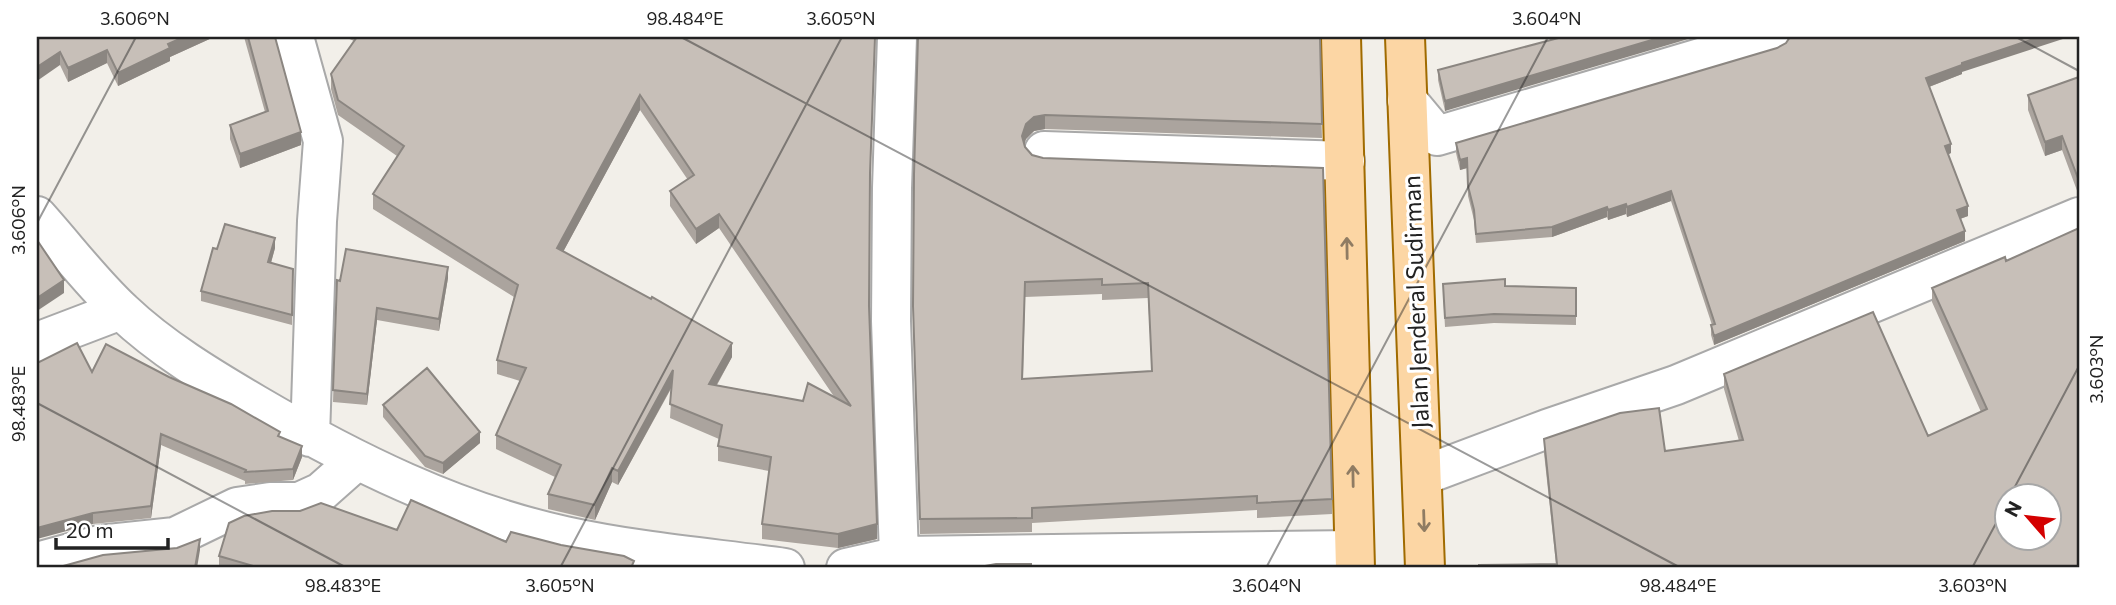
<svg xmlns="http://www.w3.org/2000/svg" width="2116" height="605" viewBox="0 0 2116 605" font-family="Commissioner,sans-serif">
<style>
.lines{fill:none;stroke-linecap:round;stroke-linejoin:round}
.minor-casing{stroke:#a9a9a9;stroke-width:42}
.primary-casing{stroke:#a06b00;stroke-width:42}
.minor{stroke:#fff;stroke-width:38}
.primary{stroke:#fcd6a4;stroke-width:38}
.wall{fill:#aba49e;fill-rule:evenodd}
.shaded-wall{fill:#8b8681}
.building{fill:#c7bfb8;stroke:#8b8681;stroke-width:2;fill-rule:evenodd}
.oneway{stroke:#8f7c63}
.ticks{fill:none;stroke:#222;stroke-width:2;stroke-opacity:0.45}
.labels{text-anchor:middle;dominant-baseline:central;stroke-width:6;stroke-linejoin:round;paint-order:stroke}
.street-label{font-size:24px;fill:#222;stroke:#fff}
.neatline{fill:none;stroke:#222;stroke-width:2.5}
.ticks-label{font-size:18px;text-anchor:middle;fill:#222}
</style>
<rect width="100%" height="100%" fill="#f2efe9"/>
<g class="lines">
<defs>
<path id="minor" d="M294,37l29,104 -6,80 -7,216
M897,37l-5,151 -1,133 8,235
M1407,100l30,36 334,-99
M1044,151l301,10
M37,216c28,31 54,66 85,95 39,37 87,66 133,93 97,57 200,108 310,132 73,16 147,22 220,32
M37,342l84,-32
M1422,476l125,-47 129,-44 403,-168
M37,562l62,-17 76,-8 62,-30 33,-5h29l22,-10 35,-31
M846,568l53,-12 455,-6"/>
<path id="primary" d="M1341,37l14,531
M1405,37l20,531"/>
</defs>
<use href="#minor" class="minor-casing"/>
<use href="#primary" class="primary-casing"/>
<use href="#minor" class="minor"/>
<use href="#primary" class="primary"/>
</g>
<path class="wall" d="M37,37h177l-44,20v4l-52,25 -11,-23 -39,19 -8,-17z
M244,37h31l26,108 -61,23 -10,-29v-14l35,-13z
M345,37h530l-5,151 -1,121 8,230 -39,9 -76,-9v-15l7,-53 -51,-10v-15l1,-7 -49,-21 2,-31 -54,98 -6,-3 -17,38 -47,-11v-15l7,-17 -59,-28v-14l24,-54 -23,-7v-14l17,-63 -141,-88v-15l24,-38 -59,-41 -7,-26v-15l23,-33zM640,110l48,70 -18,11v15l26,38 23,-16 116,170 -32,3 -86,-16 15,-28 -169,-105z
M918,37h401l3,101 -277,-9 -11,2 -8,8 -2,5 1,3 7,8 11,3 289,341v15l-75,4v-8l-225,13v9l-112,2 -7,-213zM1102,294v6l46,-2 4,73 -129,8 2,-82z
M1562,37l-117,74 -7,-31v-10z
M1786,43l176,29v2l-33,13 22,66 -3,1 20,62 -8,3 5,22 -251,104 -3,-10v-10h1l-41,-124 -44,16 -1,-3 -18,6 -1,-3 -55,20 -76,6 -2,-23 -6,-24 -1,-28 -7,2 -4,-17v-10l321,-95z
M2079,77v119l-17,-46 -17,6 -17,-46v-15z
M275,248l-4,15 22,6 -1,56 -91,-24v-10l16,-42z
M448,278l-9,53 -62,-11 -10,85 -34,-3 4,-122 3,1z
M1505,286l71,2v37l-82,-2 -49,4 -2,-34z
M1932,288l147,280 -523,-4 -12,-111v-14l121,12 74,-10 -15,-52v-15l204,62 53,-24 -49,-110z
M92,372l77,5 111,60 22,20 -9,23 -48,4v-3l-84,-36 -10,73 -58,6z
M383,405l97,38 -37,31 -18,-7 -42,-50z
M397,530l109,12 128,26h-415v-12z"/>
<path class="shaded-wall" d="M184,37h30l-44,20v4l-52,25v-13l50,-29z
M1662,37h33l-250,74v-10z
M2039,37h30l-107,35v2l-36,14v-10l36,-15z
M107,50v13l-39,19v-14z
M60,52v13l-23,16v-14z
M640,95v15l-83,153v-15z
M1045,115v14l-11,2 -8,8 -4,12v-15l4,-12 8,-7z
M301,132v13l-61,23v-14z
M2062,136v14l-17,6v-14z
M1951,144v9l-6,3v-10z
M1467,158v10l-7,2v-10z
M1671,191v10l-44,16v-10z
M1626,204v10l-18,6v-10z
M1968,206v10l-11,4v-10z
M1607,207v10l-55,20v-10z
M719,214v14l-23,16v-15z
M1965,231v10l-251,104v-9z
M275,238v10l-7,25v-11z
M448,267v11l-9,53v-12z
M64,280v13l-27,18v-13z
M377,308v12l-10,85v-11z
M732,343v14l-23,41v-14z
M673,370v14l-55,101v-14z
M480,432v11l-37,31v-11z
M161,434v11l-10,73v-12z
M302,446v11l-9,23v-11z
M612,468v14l-17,38v-15z
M93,513v11l-56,15v-11z
M877,524v15l-39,9v-14z
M200,539v11l-3,18h-2z"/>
<path class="building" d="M37,37h147l-16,7 2,4 -52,25 -11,-23 -39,18 -8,-16 -23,15z
M248,37h27l26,95 -61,22 -10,-29 38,-14z
M357,37h518l-5,136 -1,133 8,218 -39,10 -76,-10 9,-67 -53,-11 4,-21 -52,-21 3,-34 -55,101 -6,-3 -17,37 -47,-11 13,-29 -65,-30 30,-67 -29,-8 21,-75 -145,-91 31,-48 -66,-46 -7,-26zM640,95l54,80 -24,16 26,38 23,-15 132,192 -43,-23 -5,18 -94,-17 23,-41 -80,-46 -1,2 -94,-51z
M918,37h402l2,87 -277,-9 -11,2 -8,7 -4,12 3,11 7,8 11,3 280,10 9,331 -75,4v-7l-225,12v10l-112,1 -7,-213 1,-132zM1102,279v6l46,-2 4,88 -130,8 3,-97z
M1562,37h100l-217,64 -7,-31z
M1790,37h249l-77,26v2l-36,13 25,66 -6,2 23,60 -11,4 8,21 -251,105 -3,-11 4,-1 -44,-133 -44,16 -1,-3 -18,6 -1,-3 -55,20 -76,7 -2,-24 -6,-24 -1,-28 -7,2 -4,-17 321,-95 9,-5z
M2079,77v104l-17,-45 -17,6 -17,-47z
M225,224l50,14 -7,24 25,7 -1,46 -91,-24 12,-43 4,1z
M2079,228v340h-600v-3l78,-1 -13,-125 76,-26 39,-5 6,43 78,-11 -19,-66 149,-62 55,124 59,-27 -55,-121 73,-31 1,4zM2007,496h42v42h-42z
M37,240l27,40 -27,18z
M346,249l102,18 -9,52 -62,-11 -10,86 -34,-4 4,-110 3,1z
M1505,279v7l71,2v28l-82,-2 -49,4 -2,-34z
M77,343l15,29 14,-28 63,33 62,27 49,28 -2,4 24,10 -9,23 -48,3 1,-2 -85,-36 -10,72 -58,7 -56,15v-165z
M427,368l53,64 -37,31 -18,-7 -42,-51z
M411,500l95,42 5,-10 50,13 63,11 10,5 -3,7h-371l-41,-12 10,-33 15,-7 28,-5h28l21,-8 76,27z
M200,539l-5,29h-139l47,-13 74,-7z
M996,564h35v4h12h-69z"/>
<defs><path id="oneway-shaft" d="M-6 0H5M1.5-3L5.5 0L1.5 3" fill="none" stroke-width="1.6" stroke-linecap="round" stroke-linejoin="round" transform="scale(1.75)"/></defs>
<g class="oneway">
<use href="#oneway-shaft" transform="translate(1347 248) rotate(-91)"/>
<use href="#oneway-shaft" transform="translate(1353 476) rotate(-91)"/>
<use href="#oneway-shaft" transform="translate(1424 521) rotate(88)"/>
</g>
<path class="ticks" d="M681,37l1000,531M2016,37l63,34M37,223l99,-186M37,403l310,165M2010,496l69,-130M560,568l282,-531M1266,568l282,-531M1972,568l36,-67"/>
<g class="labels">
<g class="street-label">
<text transform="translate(1415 302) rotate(-92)">Jalan Jenderal Sudirman</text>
</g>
</g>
<rect width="2116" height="605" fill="none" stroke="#ffffff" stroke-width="77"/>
<g transform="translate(2028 517) rotate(298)"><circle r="33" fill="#ffffff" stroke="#a7a7a7" stroke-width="2"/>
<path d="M0-5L12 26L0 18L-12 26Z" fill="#d40000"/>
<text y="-10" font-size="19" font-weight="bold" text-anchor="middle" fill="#222222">N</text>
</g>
<path d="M56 538v10h112v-10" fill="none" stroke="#222222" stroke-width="3.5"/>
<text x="66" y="538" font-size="21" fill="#222222" stroke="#ffffff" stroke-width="5" paint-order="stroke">20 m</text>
<rect x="38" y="38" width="2040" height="528" class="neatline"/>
<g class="ticks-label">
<text x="135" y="25">3.606°N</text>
<text x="685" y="25">98.484°E</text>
<text x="841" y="25">3.605°N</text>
<text x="1547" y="25">3.604°N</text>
<text transform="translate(19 220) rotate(-90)" y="6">3.606°N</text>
<text transform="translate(2097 369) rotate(-90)" y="6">3.603°N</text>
<text transform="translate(19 404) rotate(-90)" y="6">98.483°E</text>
<text x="343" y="592">98.483°E</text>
<text x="560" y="592">3.605°N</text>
<text x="1267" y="592">3.604°N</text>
<text x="1678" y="592">98.484°E</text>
<text x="1973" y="592">3.603°N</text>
</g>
</svg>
